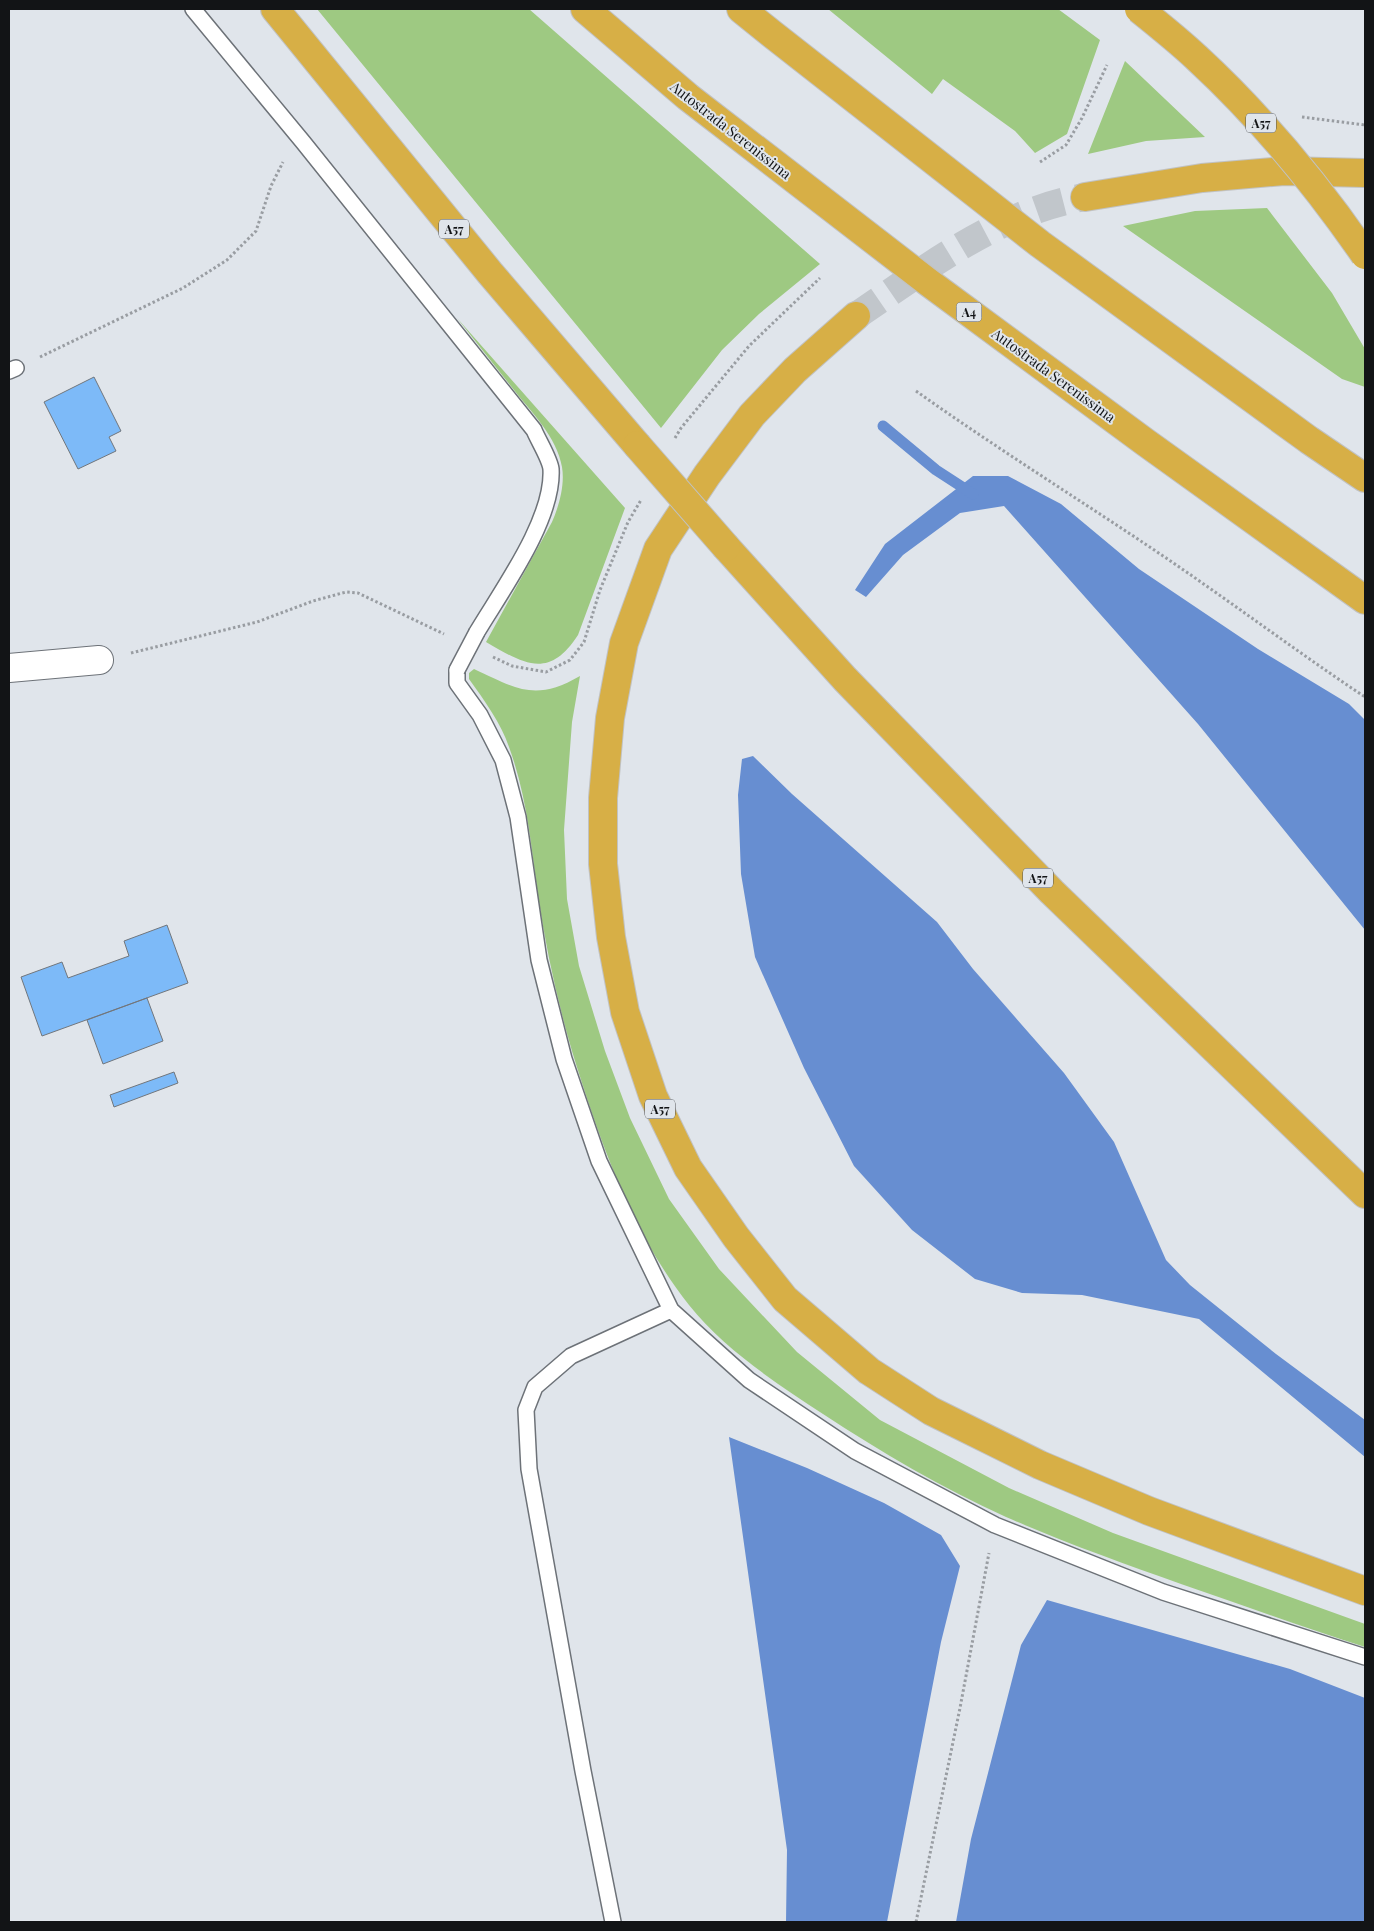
<svg xmlns="http://www.w3.org/2000/svg" width="1374" height="1931" viewBox="0 0 1374 1931" font-family="'Playfair Display',serif">
<style>
.green{fill:#9ec982}
.water{fill:#678ed1}
.lines{fill:none;stroke-linecap:round;stroke-linejoin:round}
.stream{stroke:#678ed1;stroke-width:11}
.building{fill:#7dbaf8;stroke:#71767c}
.motorway-tunnel{stroke:#c1c6cb;stroke-width:28;stroke-dasharray:28 14;stroke-linecap:butt}
.service-casing{stroke:#6d7278;stroke-width:18}
.minor-casing{stroke:#6d7278;stroke-width:30}
.motorway-casing{stroke:#c1c2c2;stroke-width:30}
.path{stroke:#999da2;stroke-width:3;stroke-dasharray:2.5 2.5;stroke-linecap:butt}
.service{stroke:#fff;stroke-width:15}
.minor{stroke:#fff;stroke-width:28}
.motorway{stroke:#d7af46;stroke-width:28}
.service-bridge-casing{stroke:#6d7278;stroke-width:18;stroke-linecap:butt}
.motorway-bridge-casing{stroke:#c1c2c2;stroke-width:30;stroke-linecap:butt}
.service-bridge{stroke:#fff;stroke-width:15}
.motorway-bridge{stroke:#d7af46;stroke-width:28}
.labels{text-anchor:middle;dominant-baseline:central;stroke-width:4;stroke-linejoin:round;paint-order:stroke}
.shield{fill:#e0e5eb;stroke:#505356;stroke-width:1}
.shield-label{font-size:12px;font-weight:bold;fill:#121416}
.street-label{font-size:14px;fill:#121416;stroke:#e0e5eb}
</style>
<rect width="100%" height="100%" fill="#e0e5eb"/>
<path class="green" d="M317,9h212l291,255 -61,50 -37,36 -61,78z
M828,9h230l42,31 -33,94 -32,19 -20,-22 -72,-52 -11,15z
M1125,61l80,76 -59,4 -58,13z
M1267,208l65,85 33,56v38l-23,-8 -219,-153 72,-15z
M457,318l168,190 -47,127c-29,45 -54,29 -92,7l66,-120c7,-16 13,-37 10,-55 -5,-30 -31,-55 -48,-77 -19,-24 -38,-48 -57,-72z
M474,669c43,20 61,33 106,7l-8,46 -8,108 3,69 12,67 26,85 25,67 39,81 50,70 78,83 83,68 129,68 104,45 252,91v23c-62,-20 -123,-42 -184,-63 -59,-21 -118,-42 -175,-67 -64,-29 -125,-65 -183,-103 -46,-30 -99,-65 -134,-109 -58,-73 -90,-166 -117,-254 -15,-51 -26,-103 -34,-155 -7,-51 -11,-100 -29,-149 -8,-24 -25,-47 -40,-68v-6z"/>
<path class="water" d="M973,476h35l53,28 78,65 119,80 91,55 16,16v210l-167,-206 -194,-218 -44,7 -57,42 -37,42 -11,-7 30,-46z
M753,756l39,38 145,128 36,47 91,104 50,69 52,118 24,25 86,69 89,66v37l-166,-138 -117,-24 -60,-2 -47,-14 -63,-49 -58,-64 -50,-98 -49,-111 -14,-83 -3,-79 4,-36z
M729,1437l78,31 77,35 57,32 19,31 -19,76 -54,280h-101l1,-72z
M1047,1600l243,69 75,29v224h-409l15,-83 50,-194z"/>
<g class="lines">
<path class="stream" d="M883,426l53,44 37,24"/>
</g>
<path class="building" d="M94,377l27,54 -12,6 7,14 -38,18 -34,-67z
M167,925l21,58 -146,53 -21,-59 41,-15 6,16 61,-22 -5,-15z
M147,998l16,43 -60,23 -16,-44z
M174,1072l4,11 -64,24 -4,-12z"/>
<g class="lines">
<path class="motorway-tunnel" d="M856,316c71,-48 142,-104 229,-119"/>
<defs>
<path id="service" d="M193,9l110,133 231,288c4,10 16,29 17,39 3,50 -49,121 -74,163
M9,371l7,-3
M457,670v13l23,32 23,45 15,57 21,143 25,99 35,102 72,149 78,70 106,71 140,74 168,67 202,65
M613,1922l-30,-151 -54,-302 -3,-59 9,-23 36,-31 100,-46"/>
<path id="minor" d="M9,668l90,-8"/>
<path id="motorway" d="M275,9l215,264 147,172
M585,9l103,88 240,185 217,160 220,158
M741,9l31,25 268,210 269,196 56,38
M1085,197l117,-19 82,-7 81,2
M856,316l-61,54 -43,45 -45,60 -49,74 -34,94 -14,75 -7,80v66l8,73 14,75 28,84 35,72 48,69 49,62 84,72 62,40 109,54 109,46 216,80
M726,547l119,132 207,213 313,302"/>
</defs>
<use href="#service" class="service-casing"/>
<use href="#minor" class="minor-casing"/>
<use href="#motorway" class="motorway-casing"/>
<path class="path" d="M1302,117l63,8
M1040,162l26,-17 16,-27 25,-53
M40,357l143,-69 44,-28 29,-29 15,-45 12,-24
M916,391c83,59 169,112 253,169 66,45 130,93 196,137
M675,438l6,-10 68,-82 71,-68
M131,653l126,-31 56,-21 33,-9 12,1 86,41
M493,657l19,9 34,6 24,-12 14,-18 16,-52 28,-68 13,-22
M916,1922l44,-214 29,-155"/>
<use href="#service" class="service"/>
<use href="#minor" class="minor"/>
<use href="#motorway" class="motorway"/>
<defs>
<path id="service-bridge" d="M457,670l20,-38"/>
<path id="motorway-bridge" d="M1139,9c20,16 40,32 58,49 64,59 119,126 168,197
M637,445l89,102"/>
</defs>
<use href="#service-bridge" class="service-bridge-casing"/>
<use href="#motorway-bridge" class="motorway-bridge-casing"/>
<use href="#service-bridge" class="service-bridge"/>
<use href="#motorway-bridge" class="motorway-bridge"/>
</g>
<g class="labels">
<g class="shield">
<rect x="1246" y="113.5" width="30" height="19" rx="4"/>
<rect x="439" y="219.5" width="30" height="19" rx="4"/>
<rect x="956.5" y="302.5" width="25" height="19" rx="4"/>
<rect x="1023" y="868.5" width="30" height="19" rx="4"/>
<rect x="645" y="1099.5" width="30" height="19" rx="4"/>
</g>
<g class="shield-label">
<text x="1261" y="123">A57</text>
<text x="454" y="229">A57</text>
<text x="969" y="312">A4</text>
<text x="1038" y="878">A57</text>
<text x="660" y="1109">A57</text>
</g>
<g class="street-label">
<text transform="translate(731 130) rotate(38)">Autostrada Serenissima</text>
<text transform="translate(1054 375) rotate(36)">Autostrada Serenissima</text>
</g>
</g>
<rect width="1374" height="1931" fill="none" stroke="#121416" stroke-width="20"/>
</svg>
